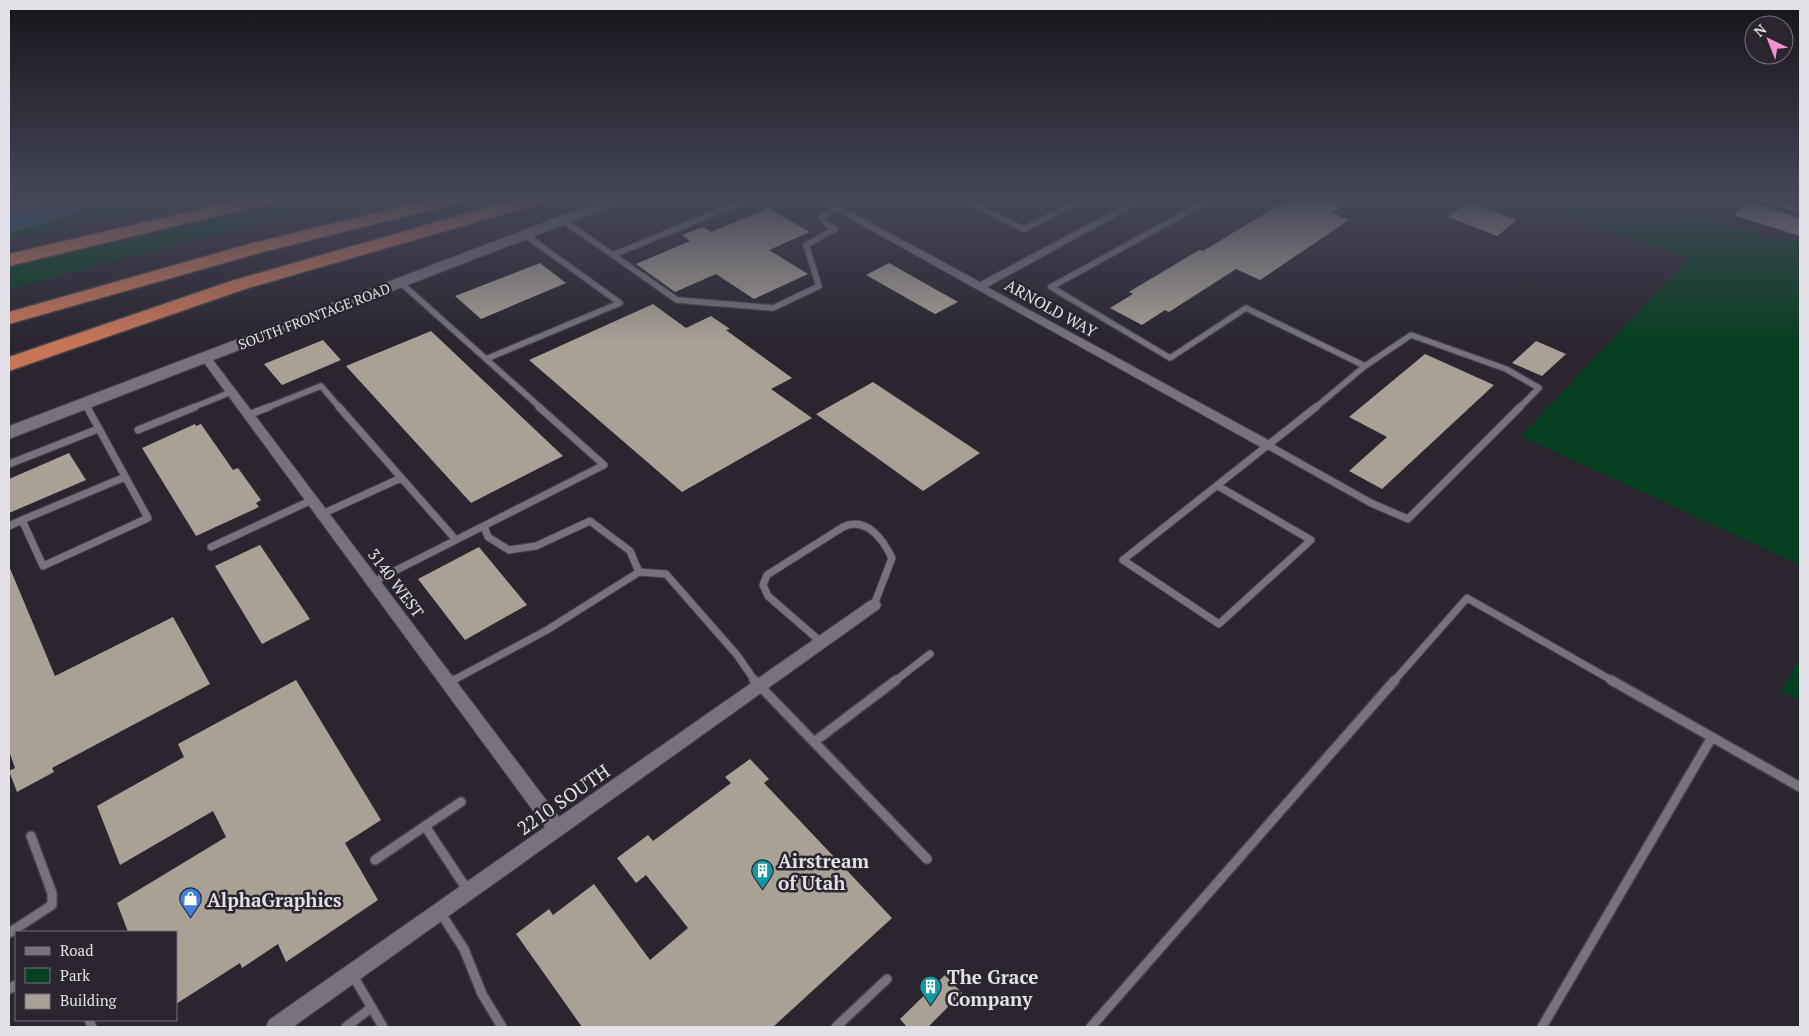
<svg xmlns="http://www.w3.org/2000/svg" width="1809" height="1036" viewBox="0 0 1809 1036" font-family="'PT Serif',serif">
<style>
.green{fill:#073f21}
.water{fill:#185175;stroke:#557c97}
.building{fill:#aaa196}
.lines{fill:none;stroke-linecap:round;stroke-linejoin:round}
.lane-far2-casing{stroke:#444049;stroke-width:8}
.lane-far1-casing{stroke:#444049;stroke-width:9}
.lane-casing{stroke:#444049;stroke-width:12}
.street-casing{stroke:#444049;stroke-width:2}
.secondary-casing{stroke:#444049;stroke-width:2}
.highway-casing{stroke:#444049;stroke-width:3}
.lane-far2{stroke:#77727e;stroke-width:5.5}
.lane-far1{stroke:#77727e;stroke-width:7}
.lane{stroke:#77727e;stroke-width:9}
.street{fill:#77727e;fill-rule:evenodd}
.secondary{fill:#77727e;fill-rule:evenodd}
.highway{fill:#c67556;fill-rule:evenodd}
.labels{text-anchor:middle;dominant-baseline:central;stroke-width:5;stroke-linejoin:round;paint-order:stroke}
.far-street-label{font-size:14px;fill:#e3e0e7;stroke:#2a252f}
.street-label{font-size:16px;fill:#e3e0e7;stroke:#2a252f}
.near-street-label{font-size:19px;fill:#e3e0e7;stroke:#2a252f}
.near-poi-label{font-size:19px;font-weight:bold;fill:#e3e0e7;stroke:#2a252f;text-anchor:start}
</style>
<rect width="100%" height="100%" fill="#2a252f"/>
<path class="green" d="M150,198h65l-133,25 -73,18v-9l61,-18 4,-7h-3z
M310,198h39l-340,91v-25l164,-40 25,-2z
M1534,198h122l-2,3 111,36 21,3 14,-1v326l-279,-129 168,-178 -161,-56z
M1800,659v42l-19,-10z"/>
<path class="water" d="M71,207l6,2 -7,5 -61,18v-18z"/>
<path class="building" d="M1290,198h65l-23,15 17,7 -89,60 -24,-11 -67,43 -4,-2 -23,15 -32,-17 23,-14 -4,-2 70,-42 4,1z
M1747,201l53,17v18l-66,-21z
M1468,202l49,18 -20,16 -49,-19z
M768,208l42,24 -41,18 39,24 -54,25 -38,-25 -41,18 -39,-28 54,-23 -8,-6 21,-8 8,5z
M540,263l26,20 -85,36 -26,-23z
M889,263l69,39 -23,12 -69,-39z
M653,304l33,24 25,-12 19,13 -4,1 66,48 -21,11 41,29 -130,74 -153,-132z
M431,331l132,125 -92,47 -125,-137z
M323,340l18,20 -59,25 -18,-21z
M1536,341l30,13 -24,22 -30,-13z
M1425,354l69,31 -112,104 -33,-18 38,-34 -38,-20z
M873,382l107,71 -57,38 -107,-77z
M195,424l1,2 5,-2 32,46 5,-2 23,32 -5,3 3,4 -63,29 -54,-88z
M69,453l17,27 -77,33v-34z
M260,545l50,74 -48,25 -47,-78z
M479,547l48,58 -62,35 -47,-61z
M9,566l46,110 118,-59 37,67 -158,84 2,4 -37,20 -8,-21 6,-3 -6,-17z
M296,680l85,140 -36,23 33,57 -92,62 -8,-18 -36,24 -2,-5 -64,41v-72h-48l-11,-29 109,-66 -13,-26 -93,54 -23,-59 87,-49 -6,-13z
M750,759l19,20 -5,4 128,135 -119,109h-191l-66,-93 33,-25 4,6 41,-31 56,76 38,-32 -42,-53 -10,8 -19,-25 31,-23 5,6 78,-58 -6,-6z
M945,975l17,18 -34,34h-21l-7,-8z"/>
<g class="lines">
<defs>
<path id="lane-far2" d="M959,198l65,31 60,-31
M1213,198l-162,89 119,71 76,-50 119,58 -50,42
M1760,198l40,12
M827,203l9,-5
M562,220l51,35 138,-57
M613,255l64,45 96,8 46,-22 -13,-41 29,-16 -9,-5 -5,-7 15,-9
M401,283l85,76 134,-56 -96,-69
M486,359l55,49
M1365,366l46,-31 95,34 33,19 -20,20
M85,404l2,4
M192,408l39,-16
M266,408l55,-22 19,22"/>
<path id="lane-far1" d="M87,407l61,111 -105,48 -21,-46 103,-43
M339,407l117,133
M248,415l21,-8
M138,430l57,-23
M1269,446l102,57 37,16 112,-112
M9,464l89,-35
M1218,486l93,54 -92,84 -96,-64 193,-153
M322,514l79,-36
M9,526l13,-6
M484,526l4,11 21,13 27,-4 54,-25 40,30 9,21
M211,547l101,-47
M373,582l231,-117 -65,-58
M821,642l-53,-46 -5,-11 4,-10 76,-48c23,-11 40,12 49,31l-18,47
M452,681l95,-51 92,-58 27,2 71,81 18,26
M895,681l35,-27
M1394,681l73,-83 146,83"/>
<path id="lane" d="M754,680l60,62 82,-62
M1611,680l189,107
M448,683l6,-3
M814,742l113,117
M461,802l-36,24 43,65
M375,860l50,-34
M440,912l24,37 18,45 20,33
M9,933l43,-28v-12l-21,-57
M352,974l31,53
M9,989l7,-4
M89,1020l3,7
M346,1027l25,-19
M836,1027l51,-48
M1091,1027l304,-347
M1542,1027l170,-290"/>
<path id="street" d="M813,198h12l155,84 158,-84h12l-163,89 287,156 1,3 -6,4 -5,-1z
M206,355l4,1 349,461 310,-216 5,-2 5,2 2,4 -2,4 -586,418h-27l3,-7 276,-193 -343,-467 -2,-2 2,-2z"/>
<path id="secondary" d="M30,198h35l-7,4 -49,7v-8z
M608,198h19l-2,3 -616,238v-13z"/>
<path id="highway" d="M247,198h31l-3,4 -266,64v-12z
M435,198h30l-3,4 -199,50 -254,72v-12l240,-68z
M520,198h28l-3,4 -300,87 -236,82v-14l222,-76z"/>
</defs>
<use href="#lane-far2" class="lane-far2-casing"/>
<use href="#lane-far1" class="lane-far1-casing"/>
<use href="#lane" class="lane-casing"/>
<use href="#street" class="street-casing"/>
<use href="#secondary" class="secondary-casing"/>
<use href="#highway" class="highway-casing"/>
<use href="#lane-far2" class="lane-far2"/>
<use href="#lane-far1" class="lane-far1"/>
<use href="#lane" class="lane"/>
<use href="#street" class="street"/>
<use href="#secondary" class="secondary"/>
<use href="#highway" class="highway"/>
</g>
<linearGradient id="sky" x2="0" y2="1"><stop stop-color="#17141a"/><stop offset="0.58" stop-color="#444658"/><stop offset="1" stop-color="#444658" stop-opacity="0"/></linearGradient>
<rect width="1809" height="343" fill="url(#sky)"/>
<defs>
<symbol id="building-pin" viewBox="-11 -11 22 30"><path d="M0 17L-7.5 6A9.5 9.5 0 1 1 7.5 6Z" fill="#0f9aa8" stroke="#2a252f"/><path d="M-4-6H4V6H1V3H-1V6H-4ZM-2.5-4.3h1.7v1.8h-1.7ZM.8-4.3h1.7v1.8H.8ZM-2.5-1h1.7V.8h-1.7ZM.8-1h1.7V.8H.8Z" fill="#fff"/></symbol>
<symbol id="shop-pin" viewBox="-11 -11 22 30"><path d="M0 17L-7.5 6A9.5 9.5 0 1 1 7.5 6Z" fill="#3f7fe0" stroke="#2a252f"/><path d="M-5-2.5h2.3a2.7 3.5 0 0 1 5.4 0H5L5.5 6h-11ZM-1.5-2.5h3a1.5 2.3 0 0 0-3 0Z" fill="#fff"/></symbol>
</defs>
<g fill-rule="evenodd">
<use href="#building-pin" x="750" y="858" width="25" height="34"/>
<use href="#shop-pin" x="178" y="886" width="25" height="34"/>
<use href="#building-pin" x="918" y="974" width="25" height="34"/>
</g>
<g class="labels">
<g class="far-street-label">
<text transform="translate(314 316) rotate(-21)">SOUTH FRONTAGE ROAD</text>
</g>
<g class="street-label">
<text transform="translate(1051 308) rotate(29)">ARNOLD WAY</text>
<text transform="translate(396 583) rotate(53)">3140 WEST</text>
</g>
<g class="near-street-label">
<text transform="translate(563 799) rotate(-35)">2210 SOUTH</text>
</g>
<g class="near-poi-label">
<text x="778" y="860">Airstream<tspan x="778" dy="22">of Utah</tspan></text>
<text x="207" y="899">AlphaGraphics</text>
<text x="947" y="976">The Grace<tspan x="947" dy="22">Company</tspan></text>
</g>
</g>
<rect width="1809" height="1036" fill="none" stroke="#e3e0e7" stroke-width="20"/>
<rect x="15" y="931" width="162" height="90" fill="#2a252f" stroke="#747079"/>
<rect x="25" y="947" width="25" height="8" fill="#77727e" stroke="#747079"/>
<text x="60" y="956" font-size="15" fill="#e3e0e7">Road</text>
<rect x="25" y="968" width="25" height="15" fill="#073f21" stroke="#747079"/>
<text x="60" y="981" font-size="15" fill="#e3e0e7">Park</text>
<rect x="25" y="994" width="25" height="15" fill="#aaa196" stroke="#747079"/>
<text x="60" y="1006" font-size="15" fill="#e3e0e7">Building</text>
<g transform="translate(1769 40) rotate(317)"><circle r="24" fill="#2a252f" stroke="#747079"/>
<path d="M0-4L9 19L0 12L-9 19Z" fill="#f391d5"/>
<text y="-8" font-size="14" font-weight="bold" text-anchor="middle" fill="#e3e0e7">N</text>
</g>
</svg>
